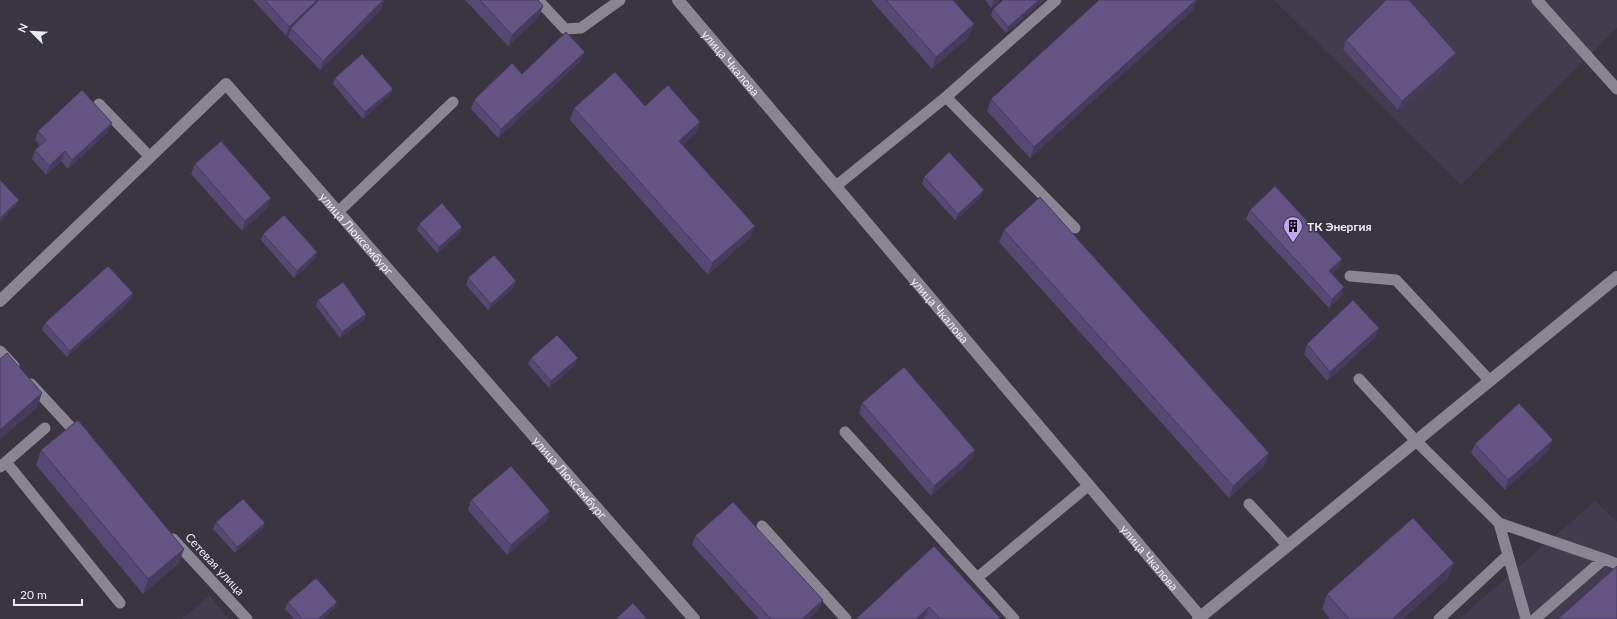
<svg xmlns="http://www.w3.org/2000/svg" width="1617" height="619" viewBox="0 0 1617 619" font-family="Lato,sans-serif">
<style>
.built{fill:#413c4e}
.lines{fill:none;stroke-linecap:round;stroke-linejoin:round}
.service{stroke:#898592;stroke-width:11}
.minor{stroke:#898592;stroke-width:12}
.tertiary{stroke:#898592;stroke-width:12}
.wall{fill:#554872}
.shaded-wall{fill:#453b5c}
.building{fill:#635484;stroke:#453b5c}
.labels{text-anchor:middle;dominant-baseline:central;stroke-width:3;stroke-linejoin:round;paint-order:stroke}
.street-label{font-size:12px;fill:#eeecf3;stroke:#393541}
.poi-label{font-size:12px;font-weight:bold;fill:#eeecf3;stroke:#393541;text-anchor:start}
</style>
<rect width="100%" height="100%" fill="#393541"/>
<path class="built" d="M1274,0h343v28l-156,157z
M1595,501l22,21v97h-158z
M209,595l20,24h-47l27,-23z"/>
<g class="lines">
<path class="service" d="M538,0l27,29 16,-1 39,-28
M1537,0l80,89
M946,97l110,-97
M99,104l51,53
M836,186l110,-89 129,131
M338,212l115,-110
M1350,276l46,4 94,101
M0,351l14,15
M1359,379l57,62 83,82 105,36
M31,384l48,52
M845,432l132,146
M6,462l114,141
M0,467l45,-39
M1249,504l39,42
M1499,523l27,96
M762,526l84,93
M173,539l74,80
M1014,619l-37,-41 112,-93
M1439,619l69,-64
M1535,619l69,-60 13,5"/>
<g class="minor">
<path id="s1" d="M0,301l226,-217 468,535"/>
<path d="M1198,619l419,-342"/>
</g>
<path class="tertiary" id="s2" d="M678,0l524,619"/>
</g>
<path class="wall" d="M253,0h131l-3,9 -61,61 -32,-33 2,-5 -4,4z
M465,0h73l5,6 -4,11 -31,29z
M871,0h82l17,36 -38,33z
M985,0h15l-9,8z
M1003,0h41l-38,33 -15,-17 2,-7z
M1193,10l-163,148 -43,-47 4,-12z
M1346,40l110,13 -3,9 -55,48 -55,-61z
M581,61l-83,77 -27,-29 3,-9 48,-26z
M335,78l55,17 -27,24 -30,-35z
M645,106l55,16 -4,11 -13,12 67,92 -42,38 -138,-155 4,-12z
M38,131l70,1 -40,37 -7,-8 -15,14 -14,-16 3,-9 5,-4 -5,-6z
M195,164l73,43 -26,24 -51,-57z
M924,177l60,13 -3,7 -26,23 -33,-36z
M1250,210l92,49 -3,9 -7,6 9,22 -12,12 -83,-89z
M419,224l41,9 -23,20 -20,-23z
M1004,230l261,235 -36,33 -230,-256z
M263,234l54,18 -2,7 -21,19 -33,-38z
M468,278l46,10 -26,22 -22,-25z
M133,293l-2,7 -64,57 -25,-27 3,-7z
M318,300l48,14 -2,6 -24,18 -24,-32z
M1376,337l-49,44 -23,-27 3,-10z
M531,358l44,7 -26,23 -21,-24z
M862,403l110,56 -41,37 -72,-83z
M1475,444l74,6 -44,40 -34,-37z
M41,450l143,99 -6,15 -35,30 -107,-129z
M471,500l79,11 -3,9 -40,35 -39,-45z
M216,522l49,1 -3,6 -27,24 -22,-24z
M695,536l128,64 -4,9 -10,10h-50l-67,-74z
M934,546l67,73h-145z
M1448,578l-45,41h-73l-8,-10 5,-15z
M288,602h49l-3,7 -11,10h-29l-9,-10z"/>
<path class="shaded-wall" d="M317,0h2l-28,28 -1,4 -4,4 3,-9z
M384,0l-3,9 -61,61 3,-9z
M994,0h6l-9,8z
M1039,0h5l-38,33 2,-6z
M1196,0h1l-4,10 -163,148 4,-11z
M543,6l-4,11 -31,29 4,-11z
M974,24l-4,12 -38,33 4,-12z
M585,52l-4,9 -83,77 3,-9z
M1456,53l-3,9 -55,48 4,-9z
M393,89l-3,6 -27,24 2,-7z
M700,122l-4,11 -21,19 4,-11z
M112,123l-4,9 -40,37 4,-9z
M65,151l-4,10 -15,14 3,-9z
M984,190l-3,7 -26,23 3,-6z
M271,198l-3,9 -26,24 3,-10z
M19,200l-3,6 -16,16v-4z
M755,226l-5,11 -42,38 4,-12z
M462,227l-2,6 -23,20 2,-6z
M317,252l-2,7 -21,19 3,-7z
M1342,259l-3,9 -13,12 3,-9z
M516,281l-2,7 -26,22 3,-6z
M1344,287l-3,9 -12,12 3,-9z
M133,293l-2,7 -64,57 3,-6z
M366,314l-2,6 -24,18 2,-6z
M1379,328l-3,9 -49,44 3,-9z
M578,358l-3,7 -26,23 2,-7z
M42,393l-5,15 -37,32v-10z
M1553,440l-4,10 -44,40 3,-10z
M975,450l-3,9 -41,37 3,-10z
M1269,453l-4,12 -36,33 4,-12z
M550,511l-3,9 -40,35 4,-10z
M265,523l-3,6 -27,24 2,-6z
M184,549l-6,15 -35,30 5,-15z
M1454,563l-6,15 -45,41h-11z
M823,600l-4,9 -10,10h-7z
M337,602l-3,7 -11,10h-5z
M929,607l-5,12h-8z"/>
<path class="building" d="M265,0h52l-28,27z
M319,0h64l-60,61 -32,-33z
M480,0h58l5,6 -31,29z
M886,0h67l21,24 -38,33z
M1003,0h36l-31,27 -15,-18z
M1099,0h97l-162,147 -43,-48z
M1386,0h23l47,53 -54,48 -56,-61z
M566,32l19,20 -84,77 -27,-29 38,-37 10,11z
M362,54l31,35 -28,23 -30,-34z
M615,72l30,34 23,-21 32,37 -21,19 76,85 -43,37 -138,-155z
M82,90l30,33 -40,37 -7,-9 -16,15 -14,-16 11,-10 -8,-9z
M221,141l50,57 -26,23 -50,-57z
M949,152l35,38 -26,24 -34,-37z
M0,180l19,20 -19,18z
M1275,186l67,73 -13,12 15,16 -12,12 -82,-89z
M1040,197l229,256 -36,33 -229,-256z
M442,203l20,24 -23,20 -20,-23z
M284,215l33,37 -20,19 -34,-37z
M494,255l22,26 -25,23 -23,-26z
M108,266l25,27 -63,58 -25,-28z
M343,282l23,32 -24,18 -24,-32z
M1353,300l26,28 -49,44 -23,-28z
M557,335l21,23 -27,23 -20,-23z
M7,353l35,40 -42,37v-71z
M904,367l71,83 -41,36 -72,-83z
M1519,403l34,37 -45,40 -33,-36z
M78,420l106,129 -36,30 -107,-129z
M511,466l39,45 -39,34 -40,-45z
M243,499l22,24 -28,24 -21,-25z
M733,502l90,98 -21,19h-31l-76,-83z
M1413,518l41,45 -62,56h-43l-22,-25z
M934,546l67,73h-61l-11,-12 -13,12h-60z
M1617,566v53h-59z
M316,578l21,24 -19,17h-16l-14,-17z
M633,603l14,16h-31z"/>
<defs>
<symbol id="building-pin" viewBox="-11 -11 22 30"><path d="M0 17L-7.5 6A9.5 9.5 0 1 1 7.5 6Z" fill="#c0a8f4" stroke="#393541"/><path d="M-4-6H4V6H1V3H-1V6H-4ZM-2.5-4.3h1.7v1.8h-1.7ZM.8-4.3h1.7v1.8H.8ZM-2.5-1h1.7V.8h-1.7ZM.8-1h1.7V.8H.8Z" fill="#111"/></symbol>
</defs>
<g fill-rule="evenodd">
<use href="#building-pin" x="1282" y="215" width="22" height="30"/>
</g>
<g class="labels">
<g class="street-label">
<text stroke="none"><textPath href="#s2" startOffset="82">улица Чкалова</textPath></text>
<text stroke="none"><textPath href="#s1" startOffset="512">улица Люксембург</textPath></text>
<text stroke="none"><textPath href="#s2" startOffset="406">улица Чкалова</textPath></text>
<text stroke="none"><textPath href="#s1" startOffset="836">улица Люксембург</textPath></text>
<text stroke="none"><textPath href="#s2" startOffset="730">улица Чкалова</textPath></text>
<text transform="translate(215 564) rotate(47)">Сетевая улица</text>
</g>
<g class="poi-label">
<text x="1307" y="226">ТК Энергия</text>
</g>
</g>
<g transform="translate(32 32) rotate(294)" stroke="#393541" stroke-width="3" paint-order="stroke">
<path d="M0-3L7 15L0 10L-7 15Z" fill="#eeecf3"/>
<text y="-6" font-size="11" font-weight="bold" text-anchor="middle" fill="#eeecf3">N</text>
</g>
<path d="M14 599v6h68v-6" fill="none" stroke="#eeecf3" stroke-width="2"/>
<text x="20" y="599" font-size="12" fill="#eeecf3" stroke="#393541" stroke-width="3" paint-order="stroke">20 m</text>
</svg>
